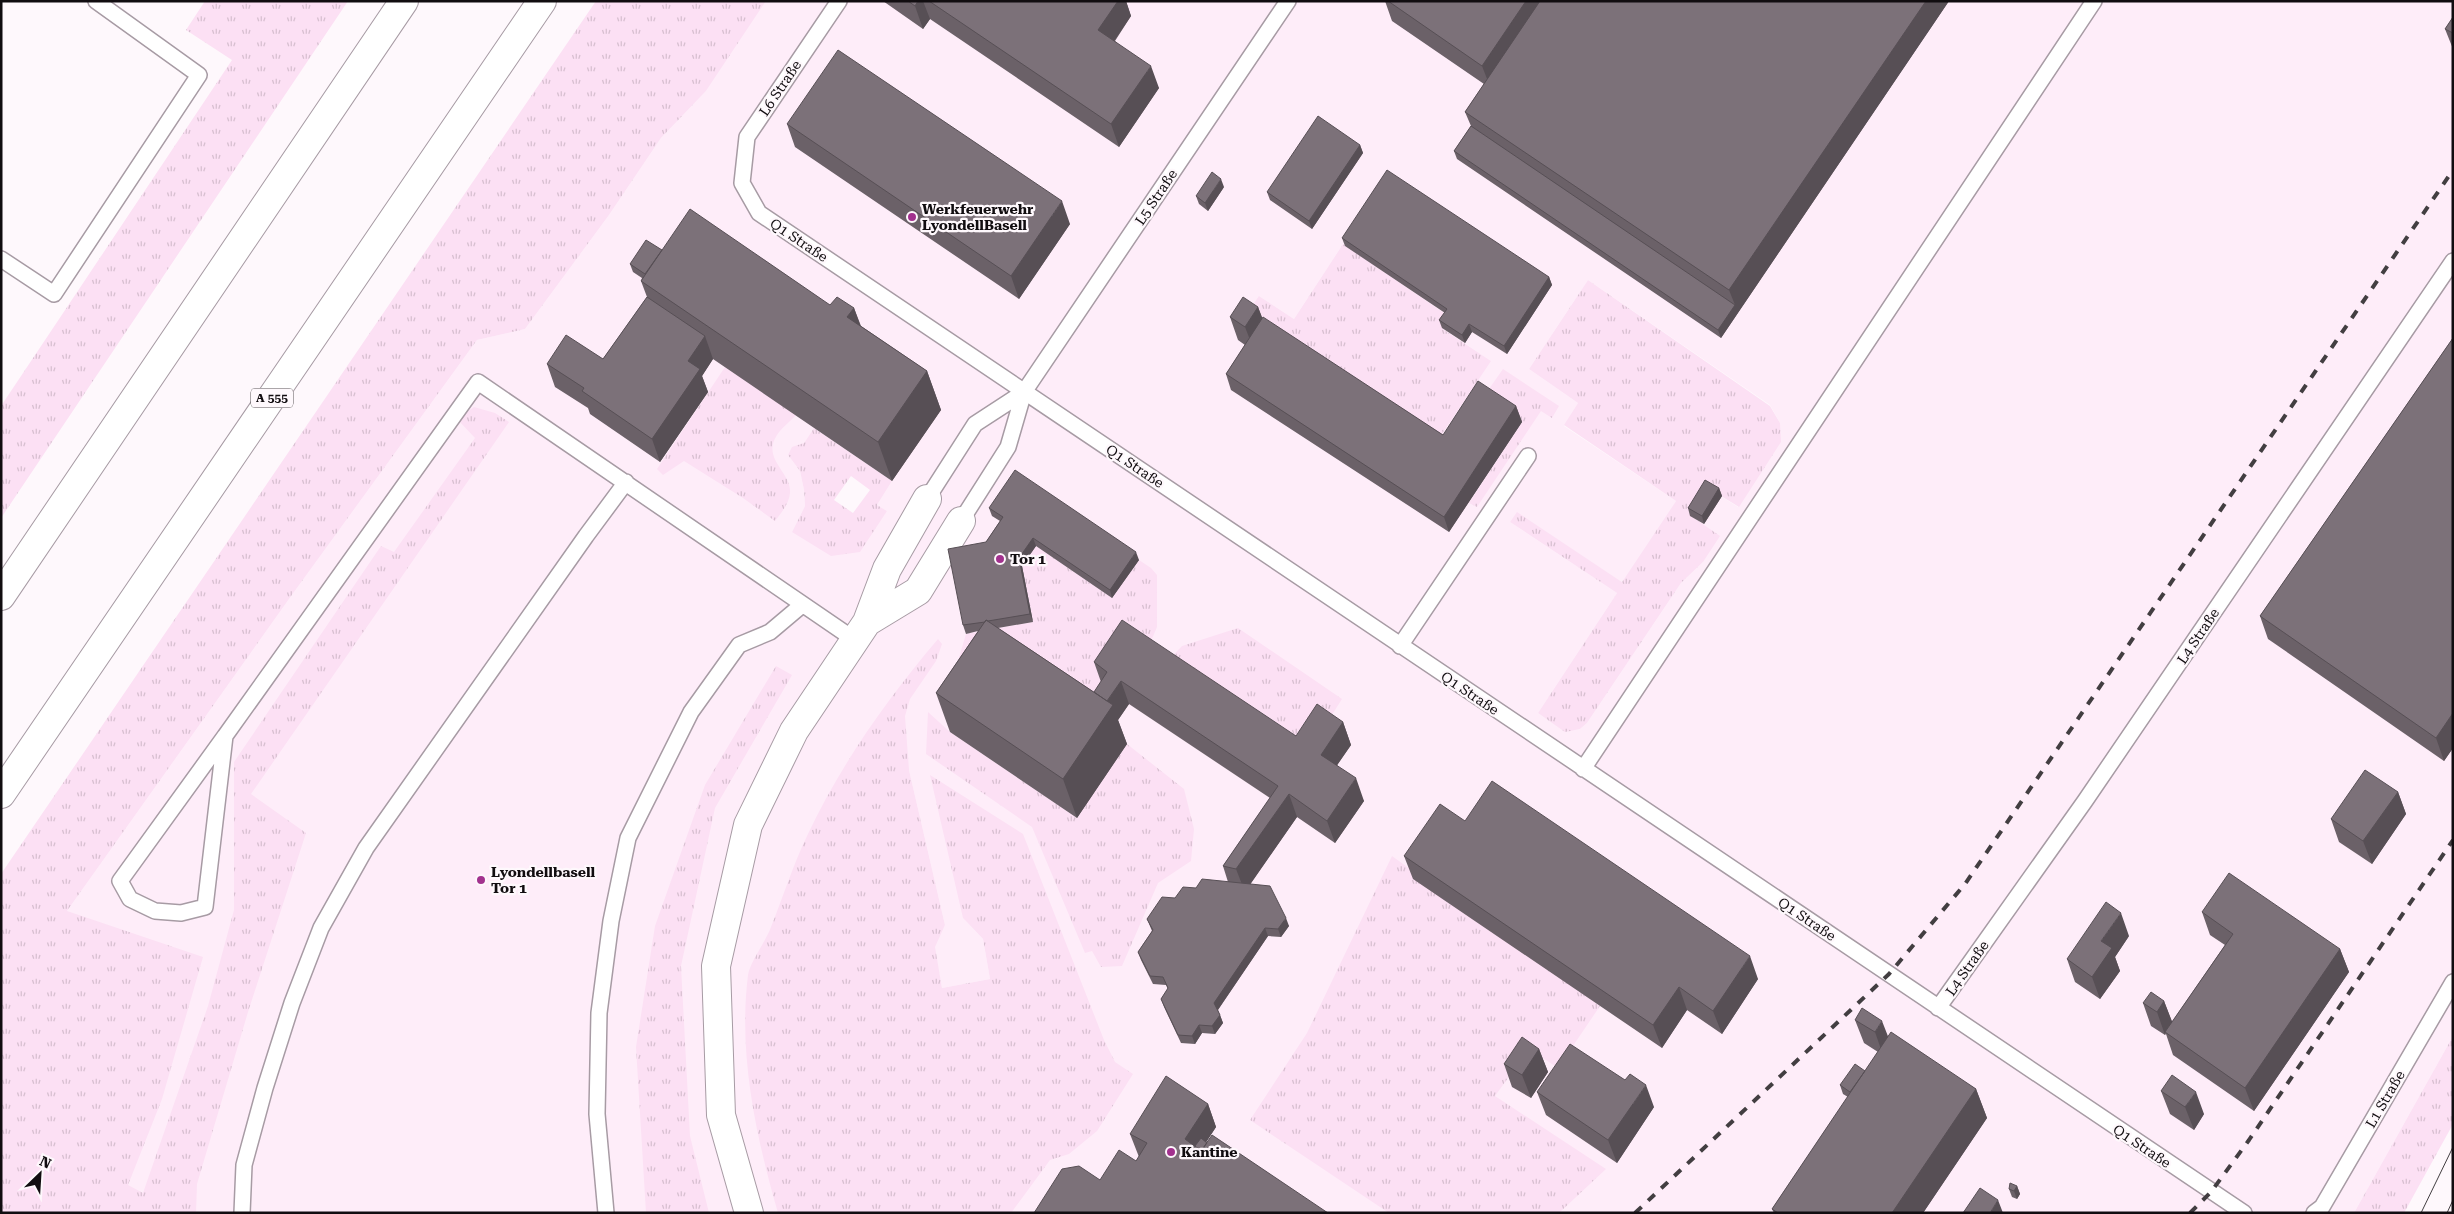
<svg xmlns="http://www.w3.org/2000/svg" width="2454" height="1214" viewBox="0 0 2454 1214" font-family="'Roboto Serif',serif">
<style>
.built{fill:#feedf9;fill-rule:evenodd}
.grass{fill:url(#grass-tufts);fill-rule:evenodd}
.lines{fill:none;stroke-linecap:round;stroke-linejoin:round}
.lane-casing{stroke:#a79ba4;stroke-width:18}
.street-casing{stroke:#a79ba4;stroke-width:30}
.highway-casing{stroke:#a79ba4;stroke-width:30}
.lane{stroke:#fff;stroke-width:15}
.street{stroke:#fff;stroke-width:28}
.highway{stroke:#fff;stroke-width:28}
.tram{stroke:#423e41;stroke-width:1}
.rail{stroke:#423e41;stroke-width:4;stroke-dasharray:9 9;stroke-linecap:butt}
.wall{fill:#6b6168}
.shaded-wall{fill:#574f55}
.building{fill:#7c7179;stroke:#574f55}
.poi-dot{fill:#a2318e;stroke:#fef8fc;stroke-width:2}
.labels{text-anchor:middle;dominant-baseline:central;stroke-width:4.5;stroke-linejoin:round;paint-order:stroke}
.shield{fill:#fef8fc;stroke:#585457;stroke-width:1}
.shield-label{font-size:12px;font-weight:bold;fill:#110d10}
.street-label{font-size:14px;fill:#110d10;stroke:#fef8fc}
.poi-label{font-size:14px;font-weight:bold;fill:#110d10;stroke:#fef8fc;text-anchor:start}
</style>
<defs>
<pattern id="grass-tufts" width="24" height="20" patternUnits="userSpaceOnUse" patternTransform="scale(1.25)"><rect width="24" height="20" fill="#fce0f4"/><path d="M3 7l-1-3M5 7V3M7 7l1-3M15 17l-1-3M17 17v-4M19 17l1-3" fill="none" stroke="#d7bfd0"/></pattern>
</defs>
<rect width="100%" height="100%" fill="#fef8fc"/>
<path class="built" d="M766,1h1687v1035l-99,177h-1386l135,-173 -140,-122 20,21 7,40 -48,9 -8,-42 11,-21 -36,-155 -36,443h-872v-169l66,-133 222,-312 188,-259 48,-11 84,-114 52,-77 45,-47zM1343,244l107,73 -8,11 49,33 -222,-28 -10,-37 35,23zM1588,280l182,125 10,18 -42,84 -30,-19 -18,28 13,46 -22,21 -94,140 -7,6 -15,2 -27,-18 79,-120 -107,-71 7,-9 105,69 54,-81 -112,-75 14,-23 -49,-34zM814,428l78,53 -15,24 10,6 -95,21 13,-26 -1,-16 -4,-19 -12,-16 16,-12zM1138,560l-60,152 -45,-90 -11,-56 90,32z"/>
<path class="grass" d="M205,1h143l-347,517v-112l231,-346 -46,-30z
M596,1h170l-60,90 -45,47 -52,77 -84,114 -48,11 -188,259 -222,312 136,46 -41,142 -34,86 15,8 65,-187 26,-96v-148l147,-216 13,6 81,-114 -18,-19 17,-12 21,6 14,9 -258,372 55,39 -58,179 -51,172 -1,29h-195v-339z
M1343,244l107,73 -7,12 48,32 -55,82 -191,-127 14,-20 35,23z
M1588,280l182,126 10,17 1,19 -42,65 -31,-19 -17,28 29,20 -17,26 -22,21 -94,140 -7,6 -15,3 -27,-19 79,-120 -107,-71 7,-10 105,70 54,-81 -112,-76 14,-22 -49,-34z
M725,367l71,48c-6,7 -15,13 -19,20 -16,24 15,37 13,58 -1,11 -9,20 -15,28l-32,-23 -59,-37 -21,14 -6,-6z
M1503,369l56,37 -7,12 -11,-7 -64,96 -8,-4 53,-81 -38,-26z
M814,428l78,53 -15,24 10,6 -27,41 -29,4 -39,-24 13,-26 -1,-16 -4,-19 -12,-16 4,-8 12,-4zM851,476l19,14 -17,23 -19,-13z
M1036,546l76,52 27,-38 12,8 6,7v52l-11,26 -50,70 -141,-52 11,-37 67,-12 -11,-56z
M1238,628l104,71 -38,60 -140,-94 18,-19z
M938,639l4,5 -6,17 -26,38 -5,17 4,54 36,155 -10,22 7,41 48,-9 -7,-40 -20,-21 -33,-143 93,59 81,206 11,22 18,12 -36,57 -28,23 -19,6 -39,53h-233c-22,-77 -40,-158 -30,-238 2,-13 18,-34 23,-48 12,-30 22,-62 36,-91 34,-72 80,-137 131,-197z
M776,666l16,9 -77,133 -34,158 9,170 19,77h-63l-10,-166 19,-121 50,-141z
M928,712l22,20 127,86 50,-74 57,45 10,40 -3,32 -33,22 -36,83 -21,1 -9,-16 -7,2 -53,-126 -106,-73z
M1392,856l208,150 -42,62 -29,-19 -34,47 111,73 -47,44h-170l-139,-93 57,-87z
M2453,1036v88l-49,89h-50z"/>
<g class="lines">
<defs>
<path id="lane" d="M839,1l-92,136 -5,46 17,30 1485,1000
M1,259l53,35 145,-219 -103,-74
M927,499l48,-75 49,-32
M961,521l47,-74 16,-55 264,-391
M1400,646l128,-190
M225,736l-105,145 10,18 25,12 26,2 24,-6 20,-171 253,-354 377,258
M1583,769l511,-768
M1938,1008l147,-207 368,-540
M242,1213l2,-48 21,-77 27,-85 29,-75 45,-80 220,-312 40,-54
M606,1213l-9,-99 2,-101 12,-92 17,-83 63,-126 48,-67 31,-13 32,-27
M2314,1213l8,-6 131,-225"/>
<path id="street" d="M867,622l51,-31 43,-70
M749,1213l-28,-98 -5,-149 32,-141 46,-94 73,-109 20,-53 40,-70"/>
<path id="highway" d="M1,596l403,-595
M1,794l541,-793"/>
</defs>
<use href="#lane" class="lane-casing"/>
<use href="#street" class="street-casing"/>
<use href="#highway" class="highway-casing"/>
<use href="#lane" class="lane"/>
<use href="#street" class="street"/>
<use href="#highway" class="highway"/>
<path class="tram" d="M2421,1213l32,-66
M2447,1213l6,-13"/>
<path class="rail" d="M1635,1213l254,-239 76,-90 488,-714
M2190,1213l21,-21 38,-52 204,-300"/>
</g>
<path class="wall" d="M883,1h172l1,1 1,-1h69l5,15 -16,25 44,47 -40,59 -189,-128 -7,10z
M1385,1h564l-228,337 -264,-179 -3,-8 17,-25 -6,-14 19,-28 -92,-63z
M2453,17v32l-8,-20z
M787,124l283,100 -51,75 -224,-152z
M1360,145l3,8 -51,76 -42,-29 -3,-8z
M1224,187l-16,24 -9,-7 -3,-8z
M1342,238l207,39 3,8 -45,69 -35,-22 -7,11 -23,-15 -3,-8 6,-7 -100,-67z
M662,250l168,55 24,3 7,18 66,45 14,39 -49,71 -179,-122 -11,17 6,16 -48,70 -70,-48 -2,-6 -33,-21 -8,-23 56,-5 44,-62 -6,-16 1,-3 -9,-6 -3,-8z
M1258,307l4,11 181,117 73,-29 6,16 -73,110 -218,-142 -5,-16 19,-29 -7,-5 -8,-23z
M2453,338v410l-9,13 -176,-122 -8,-23z
M1719,488l3,8 -18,28 -14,-8 -2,-8z
M989,508l150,52 -27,38 -76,-52 -14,20 11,56 -35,6 96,64 7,-10 -7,-20 202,74 47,-14 8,23 -14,20 27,36 -29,42 -38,-26 -47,67 39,42 -8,11 -13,-1 -50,74 5,13 -8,11 -13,-1 -7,11 -14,-1 -17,-36 -3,-8 7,-10 -2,-4 -13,-1 -12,-24 -3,-8 14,-21 -5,-12 28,-21 21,-10 32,-6 -5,-16 47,-68 -141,-94 -11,16 9,24 -50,74 -127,-86 -14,-39 42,-62 -12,3 -3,-9 23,-83 14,-21 -8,-5z
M2398,792l8,22 -34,50 -33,-22 -8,-23z
M1465,821l293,158 -36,55 -35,-24 -25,38 -249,-169 -9,-23z
M2202,912l138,37 9,23 -95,139 -81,-56 -7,-21 -1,1 -14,-9 -8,-23 21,-2 8,21 53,-77 -15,-10z
M2129,936l-14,21 5,14 -20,28 -25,-17 -8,-23z
M1855,1020l33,17 88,52 11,29 -64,95h-149l-2,-4 76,-112 -5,-3 -3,-9 25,-14 13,-19 -14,-9z
M1539,1049l9,23 -17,26 -19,-11 -8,-23z
M2161,1091l43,23 -10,16 -24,-16z
M1537,1092l117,15 -37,56 -71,-48z
M1208,1104l8,23 -10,15 -106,38 36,-19 3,-4 -9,-23z
M2017,1186l3,8 -3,5 -5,-2 -3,-8z"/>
<path class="shaded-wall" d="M918,1h5l7,18 -7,10 -8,-23z
M1118,1h8l5,15 -25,37 -8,-23z
M1526,1h24l-59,88 -9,-23z
M1926,1h23l-228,337 -3,-8 17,-25 -6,-15z
M1151,66l8,22 -40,59 -8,-23z
M1360,145l3,8 -51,76 -3,-8z
M1221,179l3,8 -16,24 -3,-8z
M1062,201l8,23 -51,75 -8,-23z
M1549,277l3,8 -45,69 -3,-8z
M1258,307l9,23 -13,20 -9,-23z
M854,308l14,39 -21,-30z
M1469,324l3,8 -7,11 -3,-8z
M705,336l8,23 -11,17 6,16 -48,70 -8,-23 36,-78z
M927,371l14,39 -49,71 -14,-39z
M1516,406l6,16 -73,110 -5,-15z
M1719,488l3,8 -18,28 -2,-8z
M1033,538l3,8 -14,20 11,56 -3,-8 -11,-56z
M1136,552l3,8 -27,38 -2,-8z
M1121,681l8,23 -11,16 9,24 -50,74 -14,-39 39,-70z
M2453,713v35l-9,13 -8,-23z
M1343,722l8,23 -22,32 -8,-22z
M1356,778l8,23 -29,42 -8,-22z
M2398,792l8,22 -34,50 -9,-23z
M1289,794l8,23 -52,75 -9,-23z
M2121,913l8,23 -14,21 5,14 -20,28 -8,-22 9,-36z
M1286,918l3,8 -8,11 -3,-8z
M1265,928l3,8 -51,75 -3,-8z
M2340,949l9,23 -95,139 -9,-23z
M1750,956l8,23 -36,55 -9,-23z
M1679,987l8,23 -25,38 -9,-23z
M2164,1001l9,23 -8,8v3l-8,-23z
M1220,1015l3,8 -8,11 -3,-8z
M1882,1021l9,23 -8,11 -8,-23z
M1199,1025l3,8 -7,11 -3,-8z
M1539,1049l9,23 -17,26 -9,-23z
M1646,1085l8,22 -37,56 -9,-23z
M1976,1089l11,29 -64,95h-31z
M2196,1092l8,22 -10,16 -9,-23z
M1208,1104l8,23 -20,31 -11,-19z
M2017,1186l3,8 -3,5 -3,-8z
M1998,1200l5,13h-13z"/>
<path class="building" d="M908,1h10l-3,5z
M929,1h126l1,1 1,-1h61l-20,29 53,36 -40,58z
M1388,1h138l-44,65z
M1540,1h386l-197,289 -264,-178z
M2453,17v16l-8,-4z
M838,50l224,151 -51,75 -224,-152z
M1318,116l42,29 -51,76 -42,-29z
M1471,126l264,179 -17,25 -264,-179z
M1387,170l162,107 -45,69 -35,-22 -7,11 -23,-15 8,-11 -105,-71z
M1212,172l9,7 -16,24 -9,-7z
M690,209l140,96 7,-8 17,11 -7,9 80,54 -49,71 -237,-161z
M646,240l16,10 -17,24 -15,-10z
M647,297l58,39 -17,25 12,8 -48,70 -70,-48 2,-3 -37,-24 19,-29 37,24z
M1243,297l15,10 -13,20 -15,-10z
M1263,317l180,118 35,-54 38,25 -72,111 -218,-143z
M2453,338v375l-17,25 -176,-122z
M1015,470l121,82 -26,38 -77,-52 -14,20 11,56 -42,7 -2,-1 -1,2 -22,3 -15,-76 38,-7 17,-25 -14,-9z
M1705,480l14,8 -17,28 -14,-8z
M986,620l127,85 -50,74 -127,-86z
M1122,620l174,116 21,-32 26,18 -22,33 35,23 -29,43 -38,-27 -53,75 -13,-3 55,-80 -157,-105 -14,20 -13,-9 13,-20 -13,-10z
M2365,770l33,22 -35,49 -32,-22z
M1492,781l258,175 -37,55 -34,-24 -26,38 -249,-169 36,-52 25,17z
M2229,873l111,76 -95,139 -80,-56 68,-98 -31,-22z
M1202,879l68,7 16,32 -8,11 -13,-1 -51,75 6,12 -8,11 -13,-1 -7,11 -14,-1 -17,-36 7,-11 -5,-11 -13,-1 -12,-24 15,-22 -6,-11 15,-22 13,1 8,-11 13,1z
M2106,902l15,11 -20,28 11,7 -20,29 -25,-18z
M2151,992l13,9 -7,11 -14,-9z
M1862,1008l20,13 -7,11 -20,-12z
M1891,1032l85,57 -84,124h-114l-6,-4z
M1522,1037l17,12 -17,26 -18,-11z
M1570,1044l55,36 5,-6 16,11 -38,55 -71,-48z
M1855,1064l10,7 -15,21 -10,-7z
M2172,1075l24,17 -11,15 -24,-16z
M1166,1076l42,28 -23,35 16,12 11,-16 116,78h-294l28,-44 17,-3 21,14 19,-30 17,11 11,-18 -17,-9z
M1201,1138l6,5 -6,8 -6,-5z
M2010,1183l7,3 -3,5 -5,-2z
M1980,1188l18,12 -8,13h-27z"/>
<g class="poi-dot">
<circle cx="912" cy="217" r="5"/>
<circle cx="1000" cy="559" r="5"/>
<circle cx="481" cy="880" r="5"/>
<circle cx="1171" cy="1152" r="5"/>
</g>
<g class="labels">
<rect class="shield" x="251" y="388.5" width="42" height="19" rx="4"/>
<g class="shield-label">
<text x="272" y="398">A 555</text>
</g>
<g class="street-label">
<text transform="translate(780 88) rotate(-56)">L6 Straße</text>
<text transform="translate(1156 197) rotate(-56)">L5 Straße</text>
<text transform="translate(799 240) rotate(34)">Q1 Straße</text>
<text transform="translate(1135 466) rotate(34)">Q1 Straße</text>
<text transform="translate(2198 636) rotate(-56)">L4 Straße</text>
<text transform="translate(1470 693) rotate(34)">Q1 Straße</text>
<text transform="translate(1807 919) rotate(34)">Q1 Straße</text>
<text transform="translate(1967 968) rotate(-55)">L4 Straße</text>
<text transform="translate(2385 1099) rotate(-60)">L1 Straße</text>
<text transform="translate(2142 1146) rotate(34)">Q1 Straße</text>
</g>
<g class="poi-label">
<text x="922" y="209">Werkfeuerwehr<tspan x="922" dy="16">LyondellBasell</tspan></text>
<text x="1010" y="559">Tor 1</text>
<text x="491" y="872">Lyondellbasell<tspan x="491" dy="16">Tor 1</tspan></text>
<text x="1181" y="1152">Kantine</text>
</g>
</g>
<rect width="2454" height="1214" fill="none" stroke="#110d10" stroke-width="5"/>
<g transform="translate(40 1174) rotate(25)" stroke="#fef8fc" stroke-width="4" paint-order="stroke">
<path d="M0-4L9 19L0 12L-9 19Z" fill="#110d10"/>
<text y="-8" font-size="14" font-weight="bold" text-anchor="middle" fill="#110d10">N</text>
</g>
</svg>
